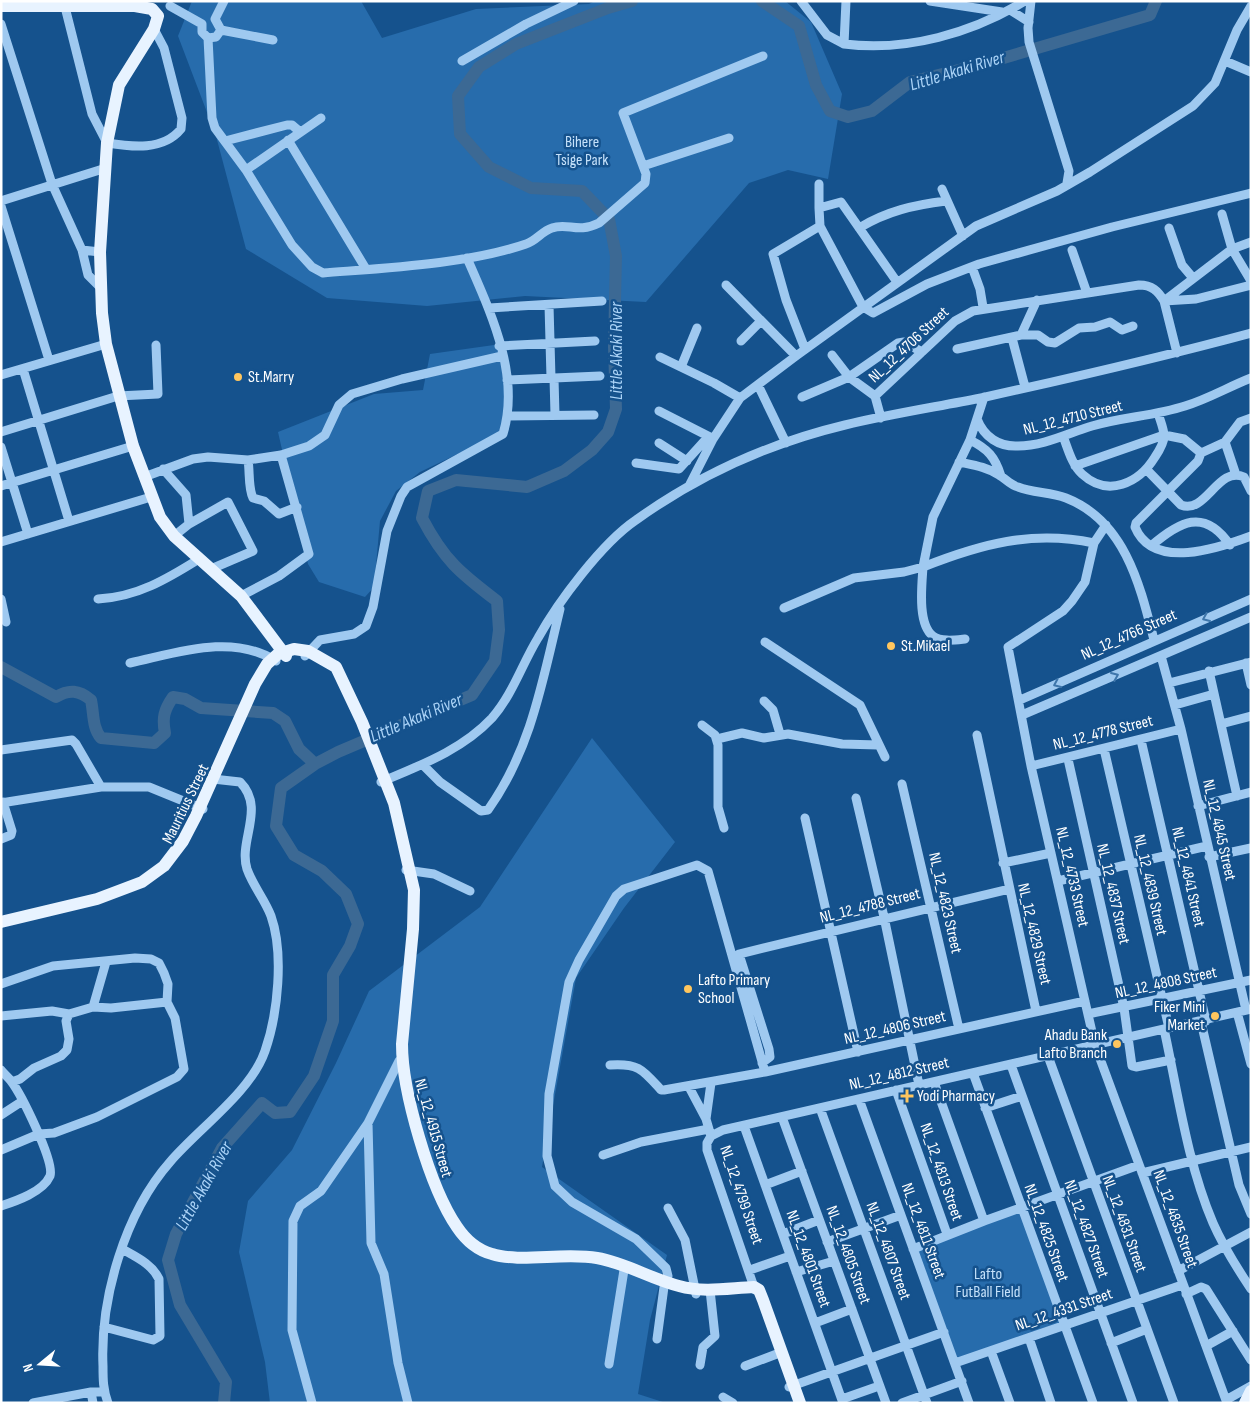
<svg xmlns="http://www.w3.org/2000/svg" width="1252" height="1404" viewBox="0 0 1252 1404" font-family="'Sofia Sans Condensed',sans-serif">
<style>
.green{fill:#276cac}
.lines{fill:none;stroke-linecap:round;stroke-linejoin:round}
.river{stroke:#3c6994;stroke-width:12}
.minor{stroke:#9fc9f0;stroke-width:9}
.major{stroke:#e8f3ff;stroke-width:12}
.oneway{stroke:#3e76ab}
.poi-dot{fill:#ffc65e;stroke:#15528d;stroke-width:2}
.labels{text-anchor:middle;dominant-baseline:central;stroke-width:5;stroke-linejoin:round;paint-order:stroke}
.park-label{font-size:16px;fill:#c6e2fb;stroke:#15528d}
.street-label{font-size:16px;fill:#fff;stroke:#15528d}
.poi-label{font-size:16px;fill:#fff;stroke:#15528d;text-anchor:start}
.water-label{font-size:18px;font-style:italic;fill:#abd3f7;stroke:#15528d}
</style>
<rect width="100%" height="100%" fill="#15528d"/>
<path class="green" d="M192,1h169l21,37 94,-29 113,-5 6,-3h190l26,21 31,72 -14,85 -40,-9 -39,13 -103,119 -121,-6 -98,10 -100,-8 -81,-49 -30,-113 -38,-100z
M501,344l12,46 -7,41 -86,41 -24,19 -16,30 -6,66 -9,10 -46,-15 -11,-18 -30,-132 96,-38 49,-4 7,-36z
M592,738l83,104 -51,66 -48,70 -34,189 125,88 -17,65 -12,74 28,9h-396l-5,-41 -26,-110 9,-51 44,-51 44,-87 33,-72 111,-84z
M1021,1207l44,118 -110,37 -41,-113z"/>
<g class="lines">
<path class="river" d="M762,1l37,25 17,59 14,26 18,6 24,-6 38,-29 73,-18 167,-49 6,-14
M1,667l55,30c13,-8 23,-7 35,3 3,14 1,27 10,38l53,5 11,-10c-3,-15 -1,-23 8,-36l12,2 16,9 72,5 12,8 14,28 16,15
M224,1403l2,-21 -46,-77 -12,-45 8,-26 46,-86 40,-45 13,10 15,-1 24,-36 19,-55v-46l17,-29 8,-22 -12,-30 -24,-23 -28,-16 -18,-29 5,-38 34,-24 23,-12 134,-57 23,-34 4,-31 -2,-29c-37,-28 -53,-41 -75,-83l6,-27 28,-11 71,7 37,-16 28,-21 16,-18 8,-23 -2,-62 2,-91 -7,-37 -27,-28 -51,-3 -42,-21 -29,-33 -2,-38 21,-29 37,-23 92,-36 24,-7"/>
<path class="minor" d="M801,1l26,34 17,9
M846,1l-2,43c63,8 128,-11 181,-43
M930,1l72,11
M1031,1l-3,27 1,14 40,129 -2,12
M170,6l32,18
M65,7l27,107 15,29c25,4 56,8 74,-14l1,-11 -18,-70 -10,-19
M1010,10l19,12
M215,19l9,-18
M1,24l51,160 30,66 18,2
M202,24v8l6,6 4,80 3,10 31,42 46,75 20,22 11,6c62,-5 145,-9 203,-29 10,-3 16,-13 26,-16 16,-6 25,6 47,-5l46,-40 1,-9 -23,-61 140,-57
M221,30l52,10
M208,38l8,-1 5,-7 -6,-11
M462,61l64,-37 48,-23
M1225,61l26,11
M288,140l78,129
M225,141l62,-16h5l7,6
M643,166l86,-28
M246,170l75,-52
M819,184v24
M942,189l21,47
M1,201l105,-33
M1,206l48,154
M859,228c28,-17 55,-23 87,-27
M1169,228l13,37 11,13
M1251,242l-19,7 19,32
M82,250l6,25 13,13
M1072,250l15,43
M972,267l8,22 3,18
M897,282l-56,-80 -22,6 1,18 43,81 10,6 54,-29 52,-20 133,-37 139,-34
M726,285l70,71
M1164,301l68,-52 -10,-35
M1164,301l32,-2 55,-14
M549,305l2,73
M489,308l113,-7
M1021,335h17l10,7 7,1 24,-15 16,-1 15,-5 12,8 11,-4
M1012,338l13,49
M741,341l20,-20
M499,346l96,-5
M805,349l-19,-49 -13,-46 47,-28
M957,349l64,-14 16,-35
M832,355l17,22 26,19
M660,357l54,26 26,15
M681,367l16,-39
M23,369l46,152
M1,375l105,-31
M554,378l1,37
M507,380l93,-4
M758,385l28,58
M802,397l47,-20 49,-34 6,-1 18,10
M984,397l-14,43 -37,77 -10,50c58,-23 109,-37 171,-24
M659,411l53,27
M507,416l87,-1
M881,418l-6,-22 80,-75 18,-10 166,-26c13,0 19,6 25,16l13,52
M1251,418l-11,4 -15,20 -24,11 -3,8 -62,62 -1,4c18,44 84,21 116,9
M977,419c7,18 22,28 41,27 26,0 50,-13 74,-20 30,-9 62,-10 93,-20 23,-7 43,-19 66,-28
M1,432l117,-36 40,-2 -2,-49
M1063,436c5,13 9,29 19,38 26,24 57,9 73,-17 4,-6 9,-14 9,-21 0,-7 -4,-16 -6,-23
M970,440c18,9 25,17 31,36
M1225,442l11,33
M659,443l28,18
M1,447l27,87
M248,460c2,12 0,28 5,38l11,3 15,13 18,-7
M959,462c14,3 28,5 40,13 7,4 11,10 19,12 15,6 32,5 48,11 59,23 74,87 88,142
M636,463l43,6 29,-32
M1075,466l89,-31 20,4 17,14
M163,469l23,26 3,29
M1147,470l34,35c25,10 37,-40 63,-28l7,14
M144,477l49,-18 15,-2 40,3 33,-5 28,-9 16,-11 14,-30 13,-11 50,-15 100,-23
M1,486l132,-40
M689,486l24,-47 27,-41 56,-42 180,-130 81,-35 33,-19 103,-66 22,-23 22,-53 14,-24
M1106,525l-12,18 -9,39 -13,19 -9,10 -55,36 23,119 64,279 132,358
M174,536l15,-12 39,-22 25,49 -42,18
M1,542l150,-45
M1151,546c28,-24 53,-39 79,-1
M241,596l38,-20 30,-22 -28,-99
M1,599l5,23
M98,599c39,-2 69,-20 101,-40
M784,608l70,-30 50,-6 19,-5c-1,17 -6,57 10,69 8,6 22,4 32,3
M765,642l95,63 25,52
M305,656l15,-16 34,-6 12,-8 7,-19 14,-76 14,-35 6,-9 96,-53c18,-59 -13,-123 -36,-176
M1161,656l20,73 65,281
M130,663c47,-10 102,-30 146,-2
M1246,663l5,22
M1209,671l28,125
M1169,683l82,-21
M1020,700l231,-101
M764,701l9,9 7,24
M1175,705l39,-11
M1022,715l229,-98
M1221,724l30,-8
M702,725l13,10 3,10v62l6,21
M977,735l59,276
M717,739l25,-6 22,5 24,-4 54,10 36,1
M1141,740l65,281
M1104,749l65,279
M1,750l71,-10 4,4 25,43
M1068,759l56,249 8,58 4,1 35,-7
M423,765l17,17 41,29 7,-1c43,-60 55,-131 72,-201
M1031,766l150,-37
M381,782c40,-17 81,-32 111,-64 21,-24 30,-54 46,-80 20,-36 64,-95 98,-118 63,-45 134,-77 209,-95 45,-11 91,-18 136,-27 90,-20 181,-41 270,-65
M902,784l57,245
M856,798l28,119 35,168
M1,803l100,-16h48l54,22
M1198,806l53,-14
M805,818l53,234
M1,839l10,-4 1,-4 -9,-29
M1209,857l42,-9
M1003,863l48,-10
M406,870l28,4 36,17
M1058,881l149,-35
M1,984l52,-18 82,-8 16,1 8,4 5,10 4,11 -1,18 8,16 9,51 -7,8 -80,40 -43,16 -15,1 -38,16
M93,1007l13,-45
M1237,1012l14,52
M1088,1014l163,-34
M1,1016l51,-5 17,3 24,-7 18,1 56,-6
M1201,1022l38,163 12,29
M1164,1029c14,64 23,133 49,194 10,23 24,45 38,66
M1048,1056l126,347
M762,1063l8,-6 -1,-8 -30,-95 270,-65
M610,1065c29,-2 33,5 51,25h3l101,-18 320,-71
M1011,1065l122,338
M1,1070c3,4 7,7 10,11 10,13 44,81 39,95 -7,16 -34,25 -49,30
M973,1073l120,330
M12,1082l8,-3 14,-11 27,-12 6,-6 2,-11 -3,-18 3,-7
M934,1082l50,139
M711,1083l-5,36 5,17 -4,7v7l48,140
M689,1087l17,32
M896,1090l51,144
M859,1099l110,304
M820,1108l107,295
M985,1108l37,-12
M1,1115l20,-13
M782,1117l104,286
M368,1123l3,120 13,31 14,89 10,40
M744,1126l99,277
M711,1136l12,-6 528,-121
M603,1155l38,-13 68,-13
M1142,1173l109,-26
M765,1185l37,-14
M668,1208l17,32 11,54
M783,1234l36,-14
M827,1242l74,-27
M913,1249l71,-28 155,-56
M750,1270l40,-14
M1178,1271l73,-39
M796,1272l38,-11
M1186,1294l15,-7 5,2 45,71
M815,1323l37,-14
M104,1327l49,13 7,-4 -1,-57c-7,-15 -23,-22 -37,-30
M1029,1338l22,65
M657,1339l7,-52 4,-11 -2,-8 -30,-29 -64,-37 -17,-16 -8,-30 2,-62 20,-112 10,-22 37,-64 8,-7 73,-24 11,6 57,201
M1111,1343l36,-14
M1206,1346l27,-15
M991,1351l19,52
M955,1363l227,-78
M609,1364l15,-94
M700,1365l3,-18 12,-11 -5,-46
M745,1366l37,-14
M789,1387l155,-55
M91,1392l2,11
M723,1397l10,6
M842,1399l37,-13
M1226,1400l25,-14
M33,1403l58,-11h12
M108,1403c-5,-13 -5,-24 -5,-37 -3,-68 22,-153 67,-204 28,-33 81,-70 95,-111 13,-37 19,-98 6,-135 -6,-16 -18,-30 -24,-47 -9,-28 19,-61 -7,-87l-27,-3
M312,1403l-20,-73 1,-109 7,-15 21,-15 47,-68 31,-62
M902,1403l60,-22"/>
<path class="major" d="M1,6h134l17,3 6,7 -4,13 -35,56 -12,58 -7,109 2,61 4,31 27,102 27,71 14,19 67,60 45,60
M1,922l96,-23 45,-17 22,-16 19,-25 13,-25 59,-132 12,-20 11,-10 16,-5 14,2 28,16 26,55 32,81 20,87 -1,39 -11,115c0,47 28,144 55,183 8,12 20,23 35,27 27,9 73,-2 105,4 29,5 54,21 82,28 25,7 50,2 75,1l5,3 4,10 37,103
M1245,1403l6,-12"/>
</g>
<defs><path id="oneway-chevron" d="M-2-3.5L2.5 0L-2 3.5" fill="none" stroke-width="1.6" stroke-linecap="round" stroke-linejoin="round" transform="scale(1.25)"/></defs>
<g class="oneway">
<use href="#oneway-chevron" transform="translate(1206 618) rotate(157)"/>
<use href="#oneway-chevron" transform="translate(1115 676) rotate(-23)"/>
<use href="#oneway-chevron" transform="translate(1057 684) rotate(156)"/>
</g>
<g class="poi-dot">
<circle cx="238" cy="377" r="5"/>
<circle cx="891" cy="646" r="5"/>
<circle cx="688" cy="989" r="5"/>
<circle cx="1215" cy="1016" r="5"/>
<circle cx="1117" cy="1044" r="5"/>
<path d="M904.5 1088.5h5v5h5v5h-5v5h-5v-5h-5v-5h5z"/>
</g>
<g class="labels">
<g class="park-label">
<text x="582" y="142">Bihere<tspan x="582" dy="18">Tsige Park</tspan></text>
<text x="988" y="1274">Lafto<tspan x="988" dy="18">FutBall Field</tspan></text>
</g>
<g class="street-label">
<text transform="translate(909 345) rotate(-43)">NL_12_4706 Street</text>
<text transform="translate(1073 418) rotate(-14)">NL_12_4710 Street</text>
<text transform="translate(1129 635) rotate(-24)">NL_12_4766 Street</text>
<text transform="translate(1103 733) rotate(-14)">NL_12_4778 Street</text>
<text transform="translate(186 804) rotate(-64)">Mauritius Street</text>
<text transform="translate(1219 830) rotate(77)">NL_12_4845 Street</text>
<text transform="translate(1072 877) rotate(77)">NL_12_4733 Street</text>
<text transform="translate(1188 877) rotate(77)">NL_12_4841 Street</text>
<text transform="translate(1150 885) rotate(77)">NL_12_4839 Street</text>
<text transform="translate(1113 894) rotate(77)">NL_12_4837 Street</text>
<text transform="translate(945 903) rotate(77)">NL_12_4823 Street</text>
<text transform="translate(870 906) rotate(-14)">NL_12_4788 Street</text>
<text transform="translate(1034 934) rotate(77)">NL_12_4829 Street</text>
<text transform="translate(1166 983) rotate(-12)">NL_12_4808 Street</text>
<text transform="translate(895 1028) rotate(-13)">NL_12_4806 Street</text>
<text transform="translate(899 1074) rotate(-13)">NL_12_4812 Street</text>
<text transform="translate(433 1128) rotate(74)">NL_12_4915 Street</text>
<text transform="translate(941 1172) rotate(71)">NL_12_4813 Street</text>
<text transform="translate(741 1195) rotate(71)">NL_12_4799 Street</text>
<text transform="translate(1175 1219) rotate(70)">NL_12_4835 Street</text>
<text transform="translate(1124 1224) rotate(70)">NL_12_4831 Street</text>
<text transform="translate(1086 1229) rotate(70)">NL_12_4827 Street</text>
<text transform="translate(923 1231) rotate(70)">NL_12_4811 Street</text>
<text transform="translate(1046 1233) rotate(70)">NL_12_4825 Street</text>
<text transform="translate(888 1251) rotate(70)">NL_12_4807 Street</text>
<text transform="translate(848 1255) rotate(70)">NL_12_4805 Street</text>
<text transform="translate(808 1259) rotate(70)">NL_12_4801 Street</text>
<text transform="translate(1064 1310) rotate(-19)">NL_12_4331 Street</text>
</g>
<g class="poi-label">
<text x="248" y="377">St.Marry</text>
<text x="901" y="646">St.Mikael</text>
<text x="698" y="980">Lafto Primary<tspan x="698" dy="18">School</tspan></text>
<text x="1205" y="1007" text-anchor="end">Fiker Mini<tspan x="1205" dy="18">Market</tspan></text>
<text x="1107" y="1035" text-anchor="end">Ahadu Bank<tspan x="1107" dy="18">Lafto Branch</tspan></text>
<text x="917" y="1096">Yodi Pharmacy</text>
</g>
<g class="water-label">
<text transform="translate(957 71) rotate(-17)">Little Akaki River</text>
<text transform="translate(616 351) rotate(-90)">Little Akaki River</text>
<text transform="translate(416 718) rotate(-23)">Little Akaki River</text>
<text transform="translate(204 1186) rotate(-61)">Little Akaki River</text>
</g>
</g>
<rect width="1252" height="1404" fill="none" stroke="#ffffff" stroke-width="5"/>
<g transform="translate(40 1364) rotate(252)" stroke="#15528d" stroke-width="4" paint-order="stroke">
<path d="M0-4L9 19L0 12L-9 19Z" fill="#ffffff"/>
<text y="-8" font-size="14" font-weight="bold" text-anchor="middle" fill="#ffffff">N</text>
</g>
</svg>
